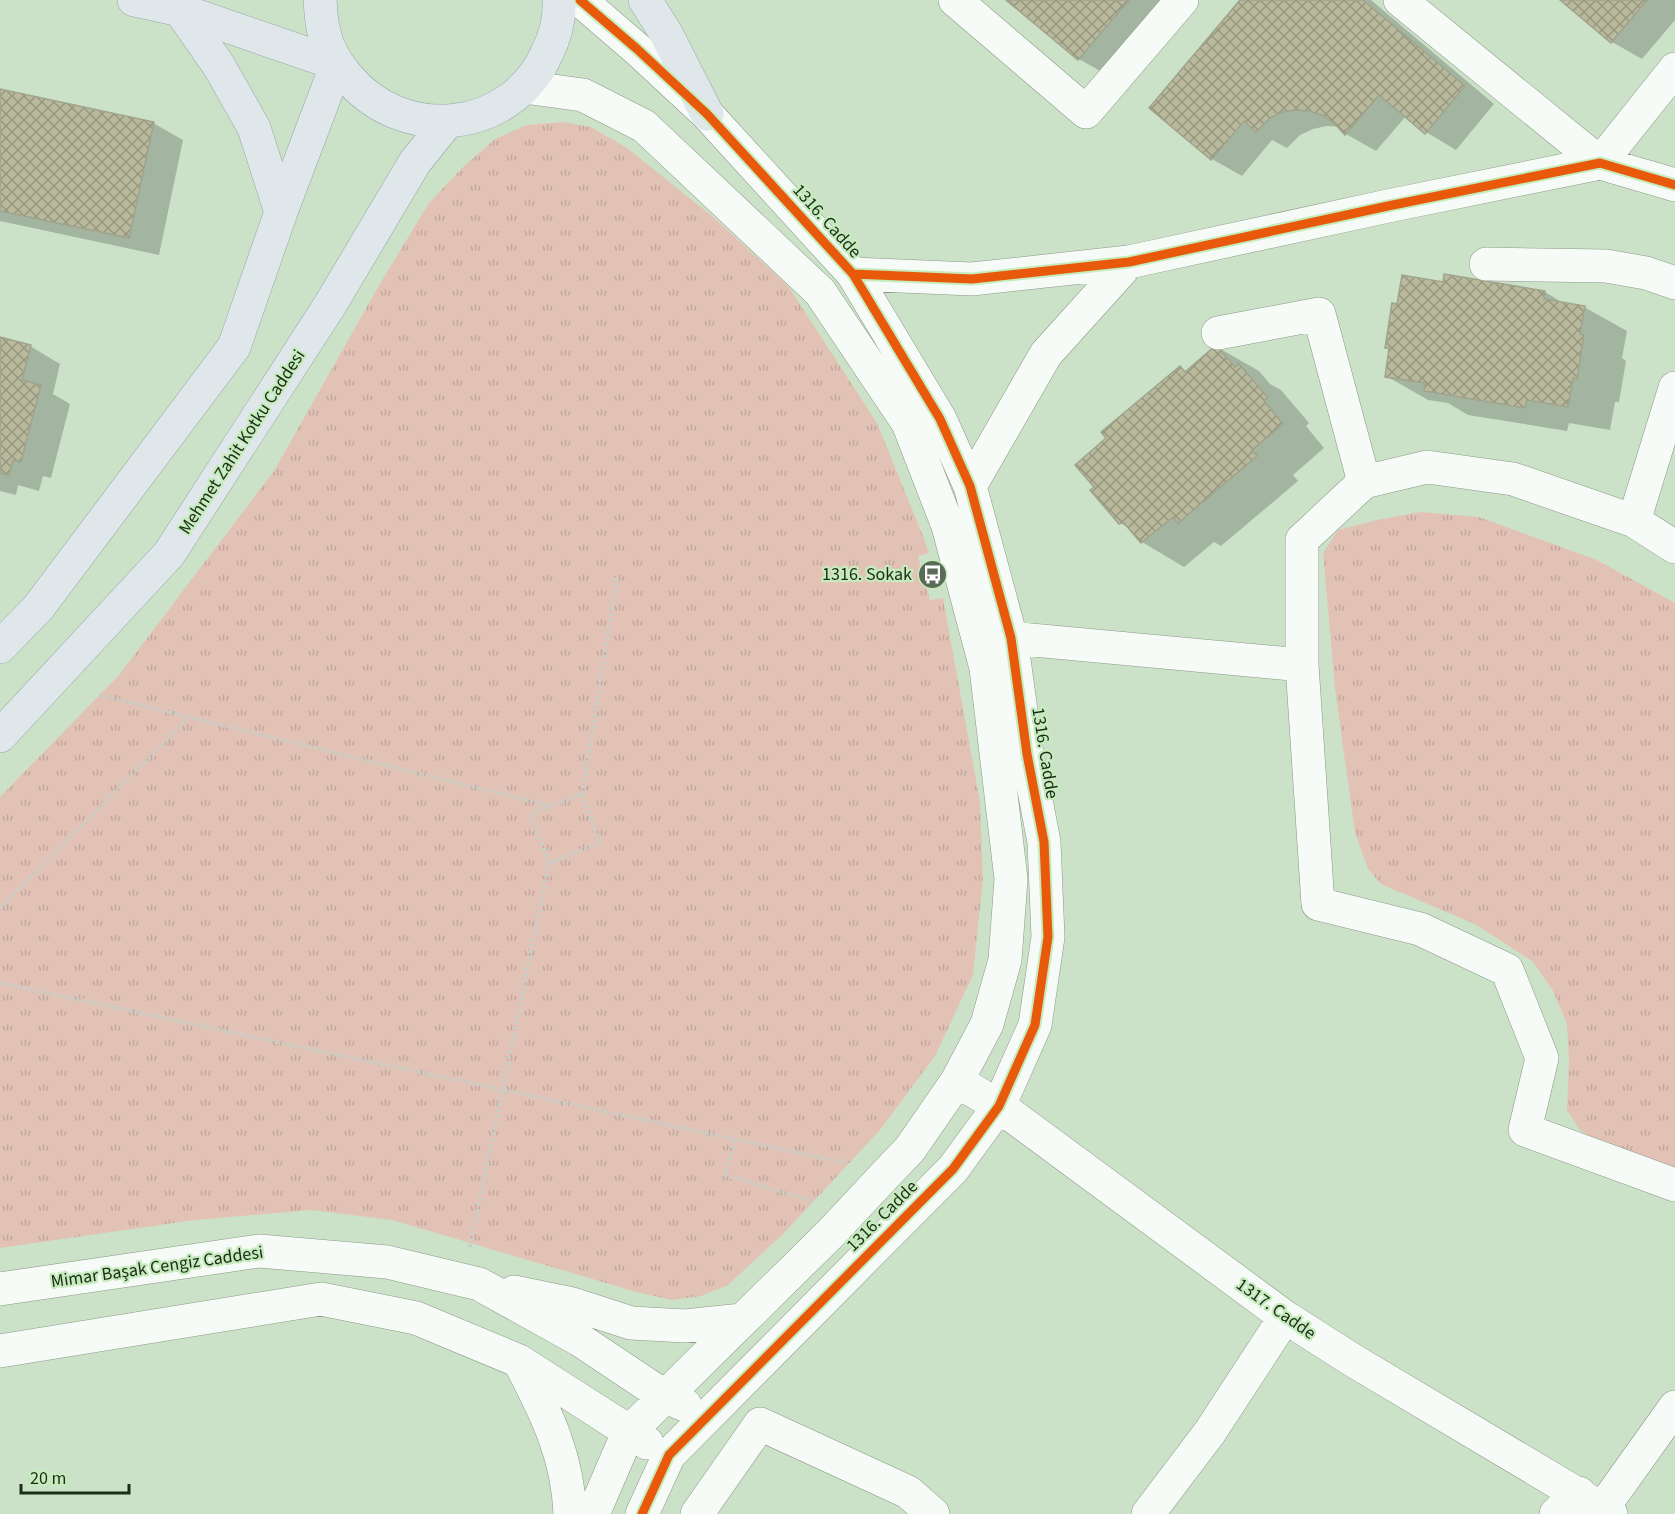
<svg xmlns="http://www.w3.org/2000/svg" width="1675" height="1514" viewBox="0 0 1675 1514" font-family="'Source Sans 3',sans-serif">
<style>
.grass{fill:url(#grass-tufts)}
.shadow{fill:#0003}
.building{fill:url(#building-cross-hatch);stroke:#9fa48f;stroke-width:1.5}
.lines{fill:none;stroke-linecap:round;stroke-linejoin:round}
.minor-casing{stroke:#899986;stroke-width:34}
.major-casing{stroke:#93a6a5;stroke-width:34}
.path{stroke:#c8cec6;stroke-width:4;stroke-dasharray:3 3;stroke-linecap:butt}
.minor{stroke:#f7fbf7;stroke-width:33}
.major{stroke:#e0e7ea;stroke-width:33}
.cycleway-casing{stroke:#c6ecbd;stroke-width:13}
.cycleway{stroke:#e8590c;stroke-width:9}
.labels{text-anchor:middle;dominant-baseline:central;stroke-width:4.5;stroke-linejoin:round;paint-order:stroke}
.street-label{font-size:18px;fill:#1d2c1a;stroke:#c6ecbd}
.poi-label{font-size:18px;fill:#1d2c1a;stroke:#c6ecbd;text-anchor:end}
</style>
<defs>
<pattern id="grass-tufts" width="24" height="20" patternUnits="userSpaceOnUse" patternTransform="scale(1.5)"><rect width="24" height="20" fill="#e3c2b6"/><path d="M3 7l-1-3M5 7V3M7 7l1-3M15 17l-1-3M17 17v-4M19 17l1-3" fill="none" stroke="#c2a79c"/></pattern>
<pattern id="building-cross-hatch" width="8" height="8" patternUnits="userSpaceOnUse" patternTransform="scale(1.5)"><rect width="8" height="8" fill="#b9b99b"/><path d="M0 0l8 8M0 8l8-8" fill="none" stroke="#96977e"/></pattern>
</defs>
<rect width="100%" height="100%" fill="#cce2c8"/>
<path class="grass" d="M563,122l28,5 36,21 86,69 75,69 89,137 46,113 6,17 -11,3 12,44 13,-2 37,204 3,77 -10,96 -38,81 -55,74 -95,102 -57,53 -27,11 -29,4 -32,-7 -248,-73 -81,-10 -116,10 -195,28v-451l119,-122 155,-204 107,-189 48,-79 35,-37 31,-27 32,-14z
M1420,512l59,5 118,43 78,43v568l-62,-20 -33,-21 -13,-20 2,-48 -2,-38 -14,-33 -20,-29 -56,-37 -96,-41 -13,-15 -13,-36 -20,-145 -12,-135 15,-23 39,-10z"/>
<path class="shadow" d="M1009,0h164l-64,76 -30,-17z
M1242,0h129l123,104 -38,46 -30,-18 -20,-16 -30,35 -30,-17 -6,-7 -13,-1 -14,3 -13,6 -13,13 -15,-8 -30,36 -30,-17z
M1562,0h113v20l-33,39 -30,-17z
M0,90l153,33 30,17 -24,115 -159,-34z
M1444,284l101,8 20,12 19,3 43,24 -5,27 4,3 -7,41h-4l-5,28 -41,-7 -2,8 -99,-16 -20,-12 -20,-3 -42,-24 12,-70z
M0,339l30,7 30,18 -7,30 17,10 -19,74 -8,-2 -4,15 -21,-6 -2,10 -16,-4z
M1217,347l42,24 11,13 11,6 28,33 -3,3 18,22 -31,27 5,6 -77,65 -7,-4 -30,25 -42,-25 -11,-13 -11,-6 60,-156 7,5z"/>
<path class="building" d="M1006,0h123l-51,60z
M1240,0h123l102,86 -40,48 -46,-39 -34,40 -11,-12 -12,-8 -13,-4 -13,-1 -14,2 -12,6 -14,14 -12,-11 -33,39 -62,-52z
M1560,0h87l-36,43z
M0,89l154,33 -25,116 -129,-27z
M1444,274l101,17 -1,8 41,7 -5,28 4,1 -7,44 -4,-1 -5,29 -41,-7 -2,8 -101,-17 1,-8 -40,-6 4,-29h-4l7,-45 5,1 5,-29 41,7z
M0,337l31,8 -9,35 19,5 -20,77 -8,-2 -4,15 -9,-2z
M1216,345l19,22 4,-3 29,34 -4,3 19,23 -31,26 5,6 -79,67 -5,-6 -32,26 -18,-21 -4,2 -29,-34 4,-3 -19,-22 31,-27 -5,-6 79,-66 5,6z"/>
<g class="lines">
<defs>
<path id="minor" d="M580,0l57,49 70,65 146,160 87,145 30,67 41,152 16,116 17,88 4,95 -13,88 -36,81 -46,63 -284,286 -27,59
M955,0l131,112 96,-112
M1400,0l200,163 75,-94
M524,87l59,8 61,31 176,166 88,131 40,103 38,142 25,211 -6,81 -18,64 -30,57 -47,68 -22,23 -58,62 -202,199 -35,81
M1486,264l120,2 40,7 29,10
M853,274l119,5 157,-17 259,-56 212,-43 75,22
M1218,333l101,-19 45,168
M970,486l76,-132 83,-92
M1634,521l41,-133
M1675,547l-41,-26 -121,-42 -86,-12 -63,15 -62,58v125l16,239 102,25 87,41 35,88 -17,72 150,55
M1011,638l291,27
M957,1081l42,25 286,211 69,44 257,153
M0,1289l259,-38 128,11 92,22 101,56 84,56 21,9
M514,1292l58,12 59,19 54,3 57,-6
M0,1351l321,-52 95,19 103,43 128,82
M521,1365c26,49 47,93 49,149
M1602,1509l73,-102
M697,1514l63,-90 148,68 25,22
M1148,1514l62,-82 75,-115
M1556,1514l23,-21"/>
<path id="major" d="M134,0l46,10 157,54
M320,0c1,10 1,22 4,32 3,15 13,32 23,44 55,68 164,58 200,-23 8,-16 13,-35 12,-53
M645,0l22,35 40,79
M180,10l39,56 35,62 27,84
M0,647l38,-39 196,-261 47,-135 56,-148
M0,736l169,-182 161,-249 85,-143 33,-41"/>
</defs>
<use href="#minor" class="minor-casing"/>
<use href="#major" class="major-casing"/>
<path class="path" d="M99,695l453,111
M582,794l35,-217
M582,794l18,49 -51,20 -19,-49z
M0,908l189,-191
M0,983l847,180
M735,1140l-10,35 88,26
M470,1247l79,-384"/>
<use href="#minor" class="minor"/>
<use href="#major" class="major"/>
<defs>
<path id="cycleway" d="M580,0l57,49 70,65 146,160 87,145 30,67 41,152 16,116 17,88 4,95 -13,88 -36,81 -46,63 -284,286 -27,59
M853,274l119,5 157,-17 259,-56 212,-43 75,22"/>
</defs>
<use href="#cycleway" class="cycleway-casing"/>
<use href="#cycleway" class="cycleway"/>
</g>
<defs>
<symbol id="bus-disc" viewBox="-11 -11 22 22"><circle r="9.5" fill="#5a6c57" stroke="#c6ecbd"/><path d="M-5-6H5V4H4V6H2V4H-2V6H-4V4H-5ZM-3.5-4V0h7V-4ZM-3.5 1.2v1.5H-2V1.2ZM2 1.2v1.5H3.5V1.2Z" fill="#fff"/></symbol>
</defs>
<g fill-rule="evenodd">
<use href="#bus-disc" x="916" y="558" width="33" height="33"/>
</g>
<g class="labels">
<g class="street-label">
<text transform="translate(827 221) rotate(48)">1316. Cadde</text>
<text transform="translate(242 442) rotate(-57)">Mehmet Zahit Kotku Caddesi</text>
<text transform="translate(1045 753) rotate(81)">1316. Cadde</text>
<text transform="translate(882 1216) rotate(-45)">1316. Cadde</text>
<text transform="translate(157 1267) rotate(-8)">Mimar Başak Cengiz Caddesi</text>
<text transform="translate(1276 1309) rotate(35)">1317. Cadde</text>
</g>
<g class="poi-label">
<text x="912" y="574">1316. Sokak</text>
</g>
</g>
<path d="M21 1484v9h108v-9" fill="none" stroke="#1d2c1a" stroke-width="3"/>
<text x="30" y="1484" font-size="18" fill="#1d2c1a" stroke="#c6ecbd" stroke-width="4.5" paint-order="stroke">20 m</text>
</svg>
